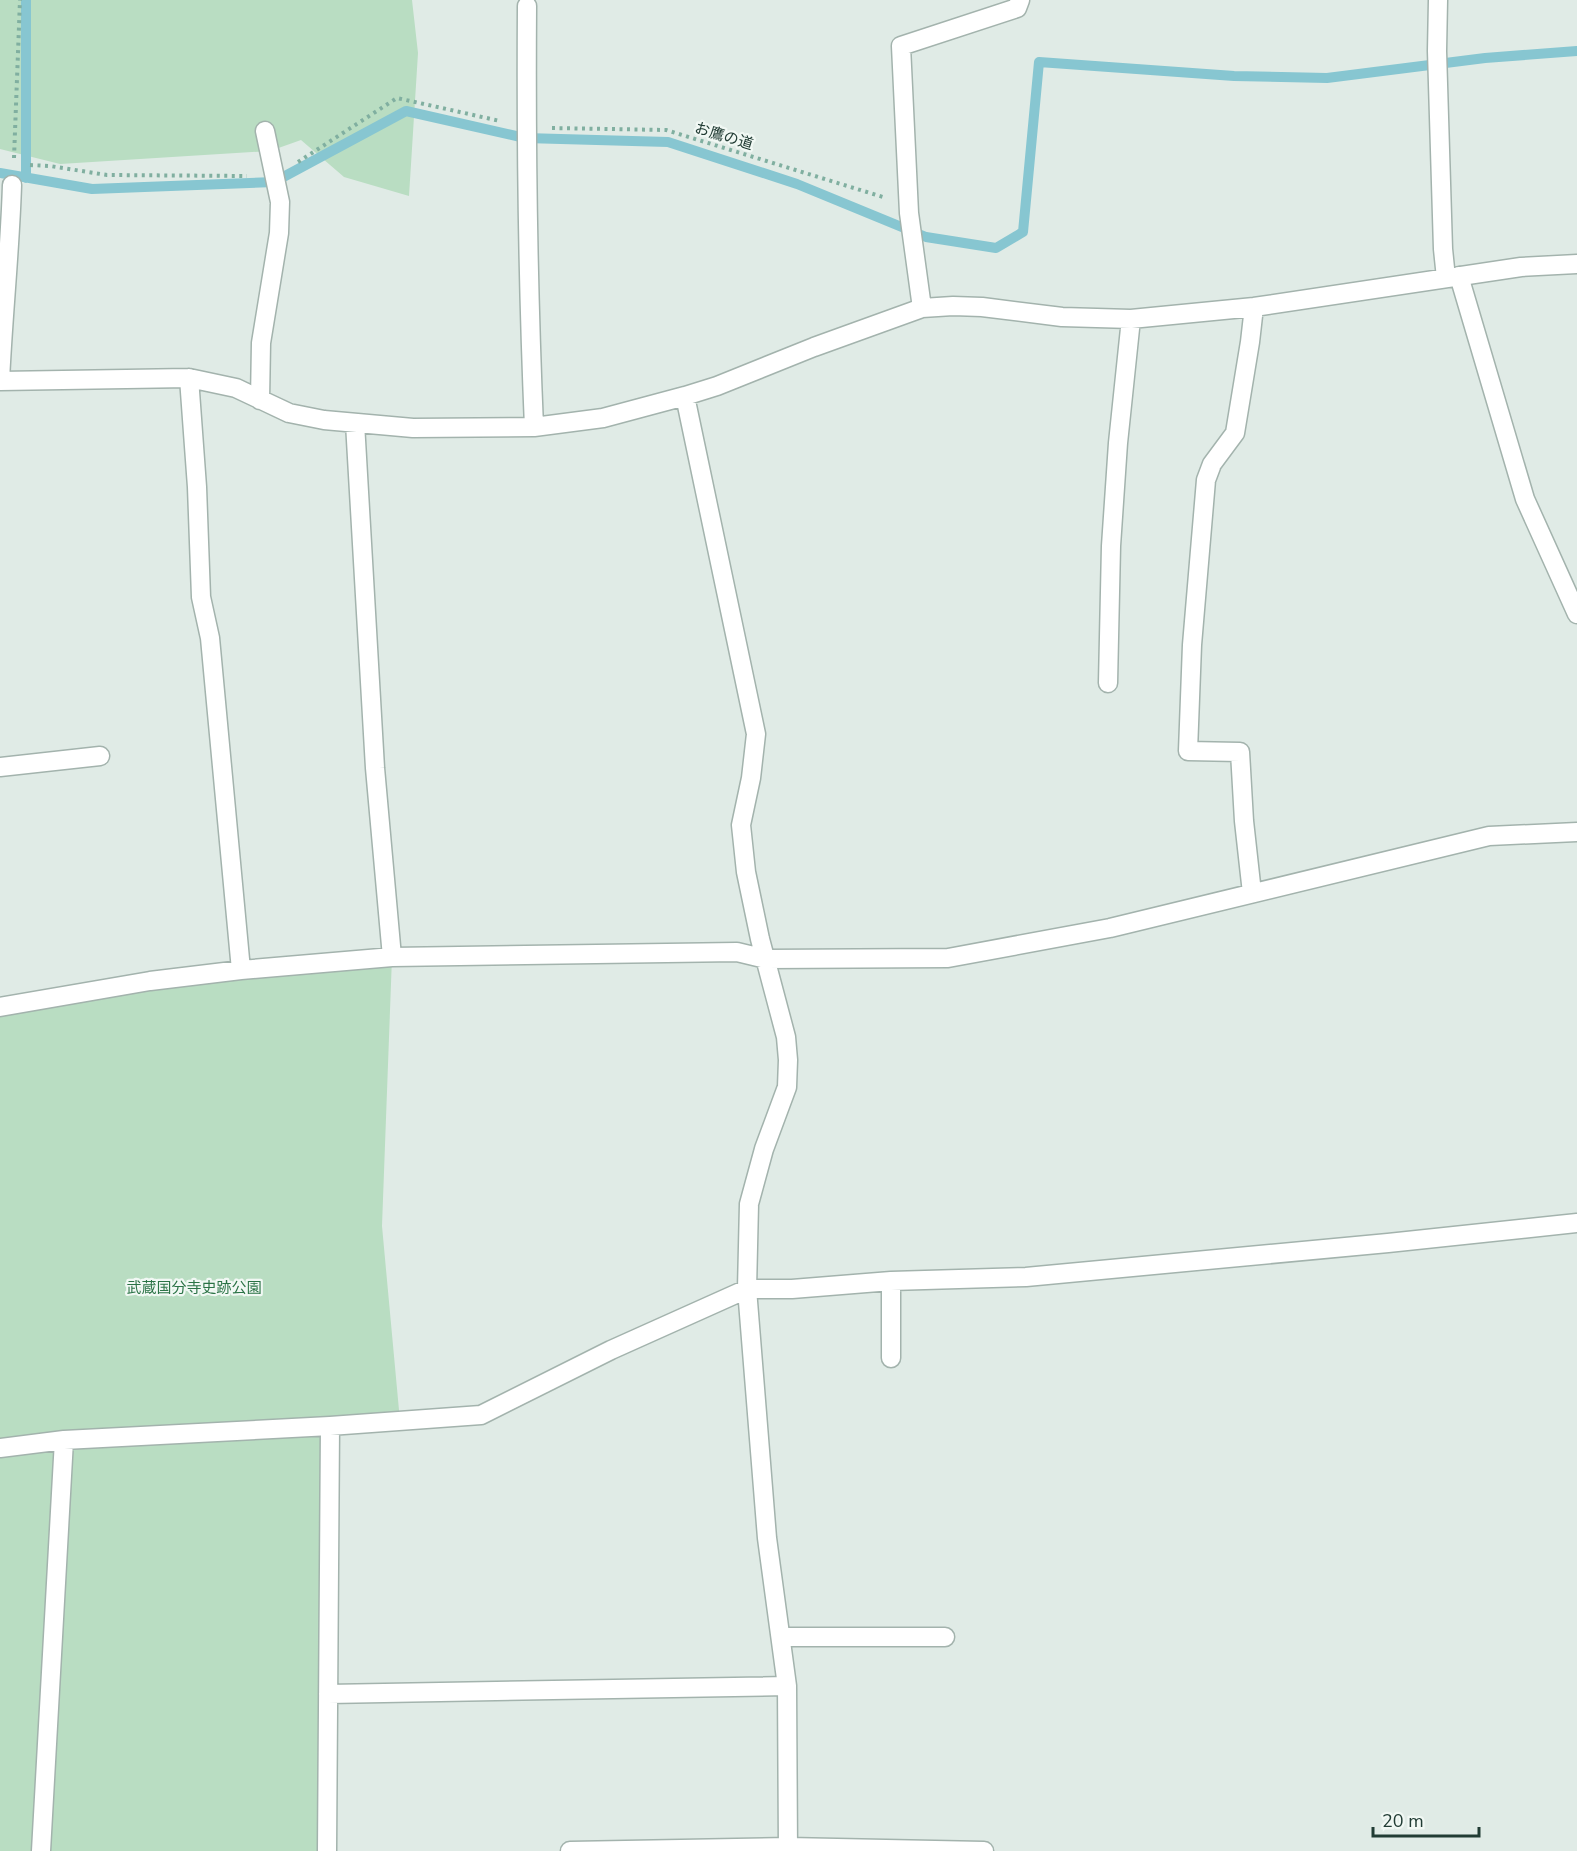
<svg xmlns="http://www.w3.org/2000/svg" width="1577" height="1851" viewBox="0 0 1577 1851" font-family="'Nunito Sans','Noto Sans JP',sans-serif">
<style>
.green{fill:#b9ddc2}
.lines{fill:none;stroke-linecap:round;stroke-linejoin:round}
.stream{stroke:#87c6d1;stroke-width:10}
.minor-casing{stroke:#a3b3ad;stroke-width:21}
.path{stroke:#80afa0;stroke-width:4;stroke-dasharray:3 4.5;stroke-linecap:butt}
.minor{stroke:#fff;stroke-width:18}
.labels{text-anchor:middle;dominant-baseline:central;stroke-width:4.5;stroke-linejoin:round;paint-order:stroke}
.street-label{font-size:15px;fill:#213c34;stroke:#f1f8f4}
.park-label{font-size:15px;fill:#2b7346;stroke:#f1f8f4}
</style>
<rect width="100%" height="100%" fill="#e0ebe6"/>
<path class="green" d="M0,0h412l6,53 -9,143 -65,-19 -43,-37 -31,11 -210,13 -60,-15z
M392,957l-10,269 18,195 -70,5 -3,425h-327v-844z"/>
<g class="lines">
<path class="stream" d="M0,173l92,16 182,-7 132,-71 119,27 143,4 129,42 129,53 70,11 27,-16 16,-170 195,14 93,2 158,-20 92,-7
M26,178v-178"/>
<defs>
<path id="minor" d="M1438,0l-1,51 6,198 3,29
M527,6c-1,140 1,281 7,421
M1459,276l66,223 52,115
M922,308l-13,-95 -8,-167 116,-38 3,-8
M189,378l8,109 4,110 9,41 31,332
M0,381l189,-3 47,10 53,25 35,7 89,8 121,-1 69,-9 82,-22 32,-10 97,-39 108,-39 31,-2 29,1 80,10 69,2 123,-12 267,-40 56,-3
M0,381c3,-66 10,-131 12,-196
M685,396l71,338 -5,44 -10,47 5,47 14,67 26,98 2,23 -1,27 -23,62 -15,55 -2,85 20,249 20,148 1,165
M260,400l1,-57 18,-110 1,-31 -15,-71
M355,423l20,345 17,189
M1108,683l3,-137 7,-103 13,-124
M0,767l100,-11
M1252,893l-8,-72 -4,-69 -52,-1 4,-106 14,-165 6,-16 23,-31 15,-91 4,-35
M0,1007l150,-26 91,-11 151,-13 345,-5 29,7 182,-1 162,-30 379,-92 88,-4
M891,1281v77
M0,1448l64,-8 266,-14 151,-11 130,-65 136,-61h45l99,-8 135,-4 362,-34 189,-20
M781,1637h164
M328,1694l459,-8
M41,1851l23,-411
M327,1851l3,-425
M570,1851l218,-4 196,4"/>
</defs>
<use href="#minor" class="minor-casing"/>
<path class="path" d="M552,128l114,2 217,67
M14,158l6,-158
M298,162l99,-64 103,23
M30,165l20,1 57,9 140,1"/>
<use href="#minor" class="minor"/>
</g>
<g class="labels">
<g class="street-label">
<text transform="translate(724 136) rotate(17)">お鷹の道</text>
</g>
<g class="park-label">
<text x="194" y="1288">武蔵国分寺史跡公園</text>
</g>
</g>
<path d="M1373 1827v9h106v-9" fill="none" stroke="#213c34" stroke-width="3"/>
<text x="1382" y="1827" font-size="18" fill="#213c34" stroke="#f1f8f4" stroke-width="4.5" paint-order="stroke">20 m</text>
</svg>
